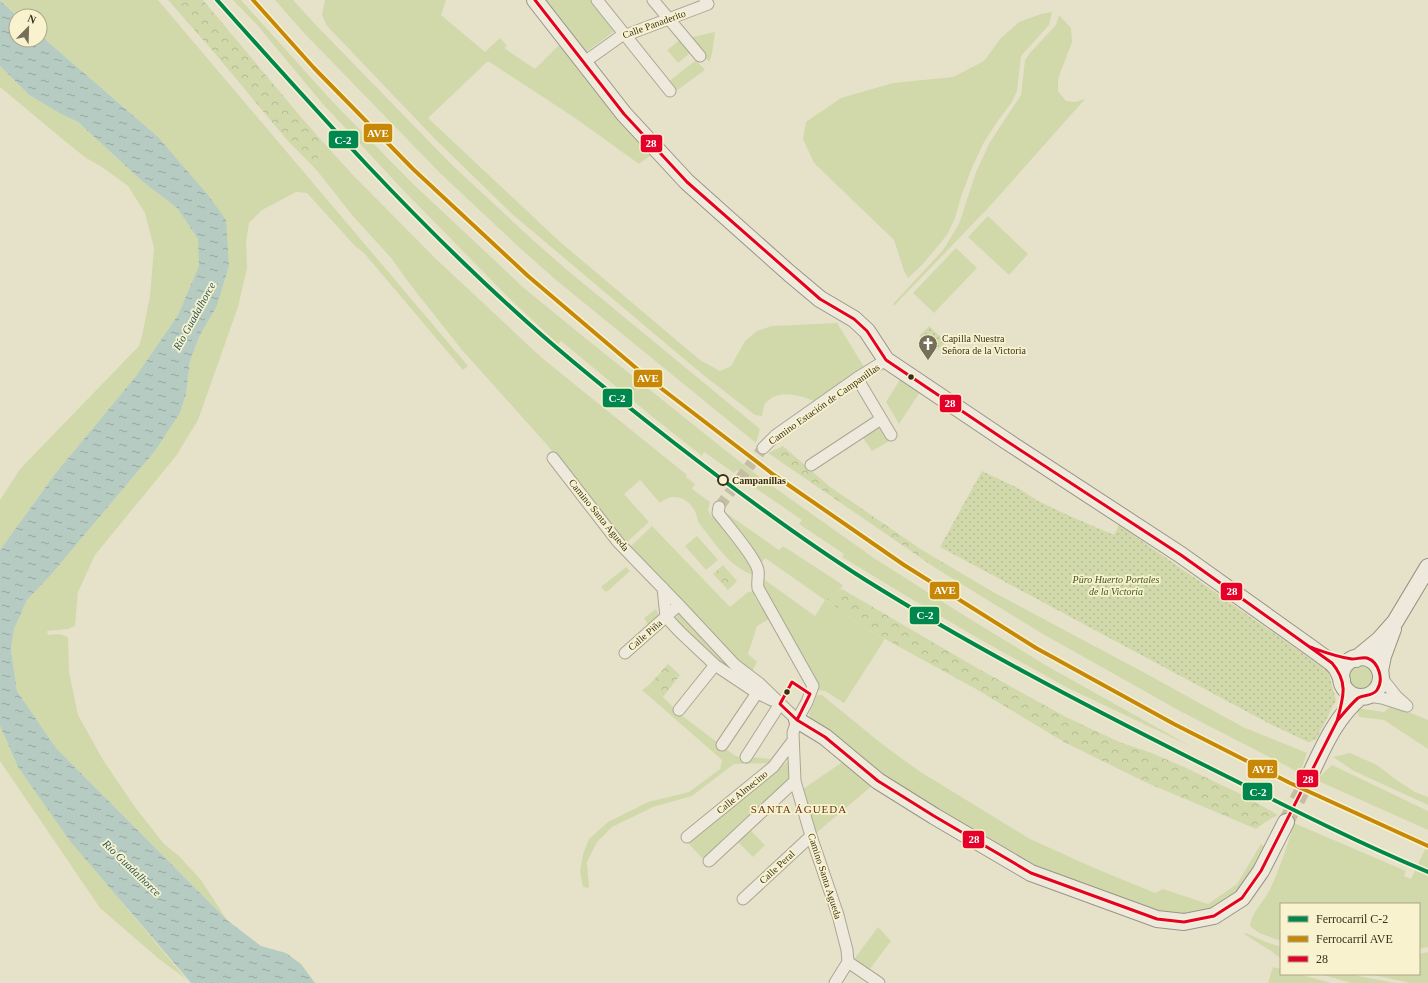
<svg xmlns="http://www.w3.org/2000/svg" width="1428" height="983" viewBox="0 0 1428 983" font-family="Georgia,serif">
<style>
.grass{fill:#d1d9ab}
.forest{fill:url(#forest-crowns)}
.garden{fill:url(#garden-dots)}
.water{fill:url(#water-ripples)}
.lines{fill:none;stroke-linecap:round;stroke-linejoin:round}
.street-tunnel{stroke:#c4bea7;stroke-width:11;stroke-dasharray:11 5.5;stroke-linecap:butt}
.secondary-tunnel{stroke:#c4bea7;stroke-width:16;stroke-dasharray:16 8;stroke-linecap:butt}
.street-casing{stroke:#aba694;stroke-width:13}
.secondary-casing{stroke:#9a9483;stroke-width:18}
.street{stroke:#edeadd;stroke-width:11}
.secondary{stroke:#edeadd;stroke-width:16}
.bus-1-casing{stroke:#f8f3ce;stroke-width:6}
.bus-1{stroke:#e4002b;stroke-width:3}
.rail-1-casing{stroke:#f8f3ce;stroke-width:7}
.rail-2-casing{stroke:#f8f3ce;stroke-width:7}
.rail-1{stroke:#00874d;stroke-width:4}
.rail-2{stroke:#c88807;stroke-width:4}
.bus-dot{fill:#3a2f1b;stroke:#f8f3ce;stroke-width:1.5}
.stop-dot{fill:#f8f3ce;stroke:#3a2f1b;stroke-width:2}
.labels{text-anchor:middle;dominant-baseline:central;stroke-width:3.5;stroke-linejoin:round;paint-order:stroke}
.street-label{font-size:10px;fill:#3a2f1b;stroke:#f8f3ce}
.poi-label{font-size:10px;fill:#3a2f1b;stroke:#f8f3ce;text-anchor:start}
.stop-label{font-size:10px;font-weight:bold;fill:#3a2f1b;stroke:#f8f3ce;text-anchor:start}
.park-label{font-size:10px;font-style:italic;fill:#415820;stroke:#f8f3ce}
.water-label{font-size:11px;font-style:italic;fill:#29565b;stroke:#f8f3ce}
.neighbourhood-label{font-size:11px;letter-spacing:1px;fill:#6a3516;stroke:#f8f3ce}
.line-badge{stroke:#f8f3ce;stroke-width:1.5}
.badge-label{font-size:11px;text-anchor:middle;font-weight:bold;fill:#fff}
</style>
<defs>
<pattern id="forest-crowns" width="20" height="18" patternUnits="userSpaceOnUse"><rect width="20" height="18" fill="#d1d9ab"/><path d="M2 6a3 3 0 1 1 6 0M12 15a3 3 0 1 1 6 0" fill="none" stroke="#b4bb93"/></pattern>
<pattern id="garden-dots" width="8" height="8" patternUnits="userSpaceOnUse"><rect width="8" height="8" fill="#d1d9ab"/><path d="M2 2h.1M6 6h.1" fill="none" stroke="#b4bb93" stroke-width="1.8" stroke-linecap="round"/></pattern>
<pattern id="water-ripples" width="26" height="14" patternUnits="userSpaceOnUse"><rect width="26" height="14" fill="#b6ccc2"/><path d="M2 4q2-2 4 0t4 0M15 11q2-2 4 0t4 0" fill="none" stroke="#95a69d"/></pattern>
</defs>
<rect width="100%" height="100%" fill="#e6e2ca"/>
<path class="grass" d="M1,0h157l310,366 -5,4 -99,-117 -9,-7 -48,-53 -11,-1 -34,18 -13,13 -3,19 1,26 -9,39 -40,113 -22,36 -81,99 -17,37 -3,34 -7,3 -21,2 1,4 11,-1 9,3 1,35 9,43 25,45 32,47 29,37 14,11 23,25 26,40 -171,-172 -39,-57 -6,-41 3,-21 13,-29 23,-24 105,-125 25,-38 6,-19 4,-33 10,-26 17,-29 12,-40 -72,-130 -117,-101v-19h-23z
M233,0h8l90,100 79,81 114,107 55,45 146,117 36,28 113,80 91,58 82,50 143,80 -124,-59 -85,-47 -73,-43 -66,-40 2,-3 -45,-30 3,-4 -54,-37 2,-4 -13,-9 -3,3 -30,-21 -2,4 -53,-42 -88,-73 -3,3 -51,-48 -105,-107 -80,-86 -64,-77z
M275,0h18l21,23 137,141 83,77 33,29 193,159 -4,14 -200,-163 -34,-30 -82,-77 -136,-140z
M325,0h121l-5,15 44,37 15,-14 7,8 -3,2 31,21 27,-27 92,111 -15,11 -64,-46 -87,-57 -60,57 131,123 141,119 20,11 11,-5 14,-25 12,-10 15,-5 65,-3 27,44 -48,35c-16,-7 -39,-14 -51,2 -2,3 -2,9 -3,12l-7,-1 -53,-41 -190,-160 -78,-76 -107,-112 -5,-11z
M542,0h49l25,30 -30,22 -3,-2z
M1052,12l-3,13 -28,31 -4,35 -5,11 -15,20 -14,22 -12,26 -10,27 -6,21 -8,17 -24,29 -15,14 -4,-7 -10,-31 -80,-77 -11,-24 3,-17 35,-24 52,-15 60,-6 31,-16 17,-23 18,-16 22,-8z
M1059,15l12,13 1,14 -14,37v12l8,10 9,1 10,-3 -96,108 -95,99 -1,-2 50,-54 16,-26 17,-52 14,-30 31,-47 4,-35 4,-6 27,-29z
M715,32l-3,22 -3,8 -20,-24z
M680,40l10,13 -12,10 -11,-13z
M696,60l9,10 -29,21 -8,-9z
M0,66l29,29 32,19 17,8 65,60 34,26 21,31 2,27 -22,49 -42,61 -81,98 -55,76v-50l20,-31 119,-123 3,-10 8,-40 4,-48 -9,-35 -17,-27 -26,-19 -16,-9 -20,-16 -66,-55z
M322,141l30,33 84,85 106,99 145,117 -1,2 9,7 -3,5 18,13 -2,8 3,6 9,6 35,46 -1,7c-25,-7 -41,-35 -56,-53 -2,-19 -21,-34 -38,-19l-20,-23 -16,14 25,28 -24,22 -58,-71 -19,-27 -86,-96 -53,-67 -17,-24 -40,-44 -33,-42 -9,-10h5l4,-7z
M988,216l40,38 -19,21 -41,-38z
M956,248l21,20 -43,45 -21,-20z
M901,378l19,14 -21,32 -13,-22z
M879,425l12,15 -19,11 -11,-16z
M726,513l53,37 4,-4 60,39c-3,7 -12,10 -17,15l37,27 22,12 -41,64 -19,-12 -7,-1 -2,-10 -54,-89v-11h3l50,36 10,-16 -60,-42 -5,7z
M652,526l78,81 18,-15 6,-1v5l15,23 -12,7 -9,28 9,8 -6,12 -122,-126z
M697,536l21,24 -12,10 -21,-24z
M944,563l51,30 148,79 100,55 64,26 -7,20 -122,-63 -135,-76 -106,-65z
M626,567l4,4 -21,19 -3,2 -5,-5z
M656,609l4,9 -10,10 -6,-10z
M679,613l3,1 52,58 -16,-10 -43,-43z
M1347 677a14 14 0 1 1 28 0a14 14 0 1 1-28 0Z
M650,684l31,31 53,40 9,4 9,-2 18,2 -1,4 -35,1 -42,32 -39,11 -41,20 -15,15 -10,20 2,26 -6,-1 -3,-15 3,-18 6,-15 19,-17 40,-20 41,-10 31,-23 2,-9 -80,-70z
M817,695h5l60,49 37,27 111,68 62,28 63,26 8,-4 45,15 29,-20 24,-40 5,3 -23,41 -42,27 -17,2 -38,-6 -113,-44 -148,-87 -73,-58 -3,-8z
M1392,705l36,15v29l-44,-29 -25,-3 -3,-9 28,4z
M0,726l18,41 107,139 61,73 -27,-20 -59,-51 -100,-147z
M1350,753l27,12 18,14 20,13 13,5v8l-74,-34 -21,-14z
M788,761l3,16 -2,4 -84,80 -18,-19z
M844,761l29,24 -58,49 -12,-45z
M1332,765l96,46v19l-112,-50z
M1294,823l112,48 -2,5 7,3 17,-36v104l-9,2v-45h-138v37l-22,-8 -9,-7c2,-15 13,-23 19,-35 11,-22 18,-45 25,-68z
M749,829l16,16 -12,12 -16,-16z
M878,927l13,14 -22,29 -12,-7 -2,-5z
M1246,933l20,9 15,5v12l-10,-8 -27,-17z
M1428,952v31h-18l-41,-9h50v-20z
M1273,967l8,2v5h17l33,9h-63z
M1320,974h28l47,9h-44z"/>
<path class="forest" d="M168,0h35l98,117 21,24 -3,15 -4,7h-5l-23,-23 -75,-90z
M783,446l46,40 90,62 25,15 -7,6 -169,-116z
M723,565l14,16 -9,9 -15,-16z
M842,589l135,79 89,49 53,25 30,10 35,15 65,31 29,17 -11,6 -11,8 -111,-47 -81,-40 -88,-53 -113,-62 -37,-27 5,-5z
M668,664l12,11 -17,22 -13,-13z"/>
<path class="garden" d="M929,326l17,16 -9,8 -18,-14z
M982,471l36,17 20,13 34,16 42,18 5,-10 209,146 8,29 -20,40 -8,2 -40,-19 -328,-176z"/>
<path class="water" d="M0,0l17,16h-1v24h24v-5l117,101 51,59 18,25 3,46 -12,40 -17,29 -10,26 -4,33 -6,19 -25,38 -105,125 -23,24 -13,29 -3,21 6,41 39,57 171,172 34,26 25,7 15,11 14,19h-124l-121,-142 -52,-74 -18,-41v-176l55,-76 81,-98 42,-61 21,-49 -1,-27 -21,-31 -34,-26 -65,-60 -17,-8 -32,-19 -29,-29z"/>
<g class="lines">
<path class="street-tunnel" d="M719,507l44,-59"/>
<path class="secondary-tunnel" d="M1286,822l23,-45"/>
<defs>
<path id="street" d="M597,0l73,91
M653,0l47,56
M583,63l38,-27 8,-2 79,-30 -3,-4
M857,378l34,57
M763,448l13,-13 81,-57 29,-18
M553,458l65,84 61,63 56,60 25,19 37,36
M811,465l70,-46
M719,507l-1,6c10,13 37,44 40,57 1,5 -1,12 0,18l55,98 -6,16 -10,18 -4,13 2,48 16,55 27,79 9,35 1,12 -13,21
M663,588l3,29 14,15 35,33 42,28 15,7
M625,653l54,-48
M1381,677l15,19 9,8
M1367,696l15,2 25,8
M679,710l36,-45
M722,745l35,-52
M746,757l34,-53
M687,837l86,-70 19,-25
M709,861l86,-80
M743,899l68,-63
M848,962l31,21"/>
<path id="secondary" d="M535,0l89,114 63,68 102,91 31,26 34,20 13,12 19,29 119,80 176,115 129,92 22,16 5,6 5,11
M1341 677a20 20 0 1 1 40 0a20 20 0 1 1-40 0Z
M1356,659l23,-19 16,-18 33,-55
M1380,671l3,-15 10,-27
M797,720l28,17 53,44 56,35 97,57 126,46 27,3 30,-6 28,-18 19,-27 25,-49
M1309,777c14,-29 26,-59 51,-80"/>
</defs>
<use href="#street" class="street-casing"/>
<use href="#secondary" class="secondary-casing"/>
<use href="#street" class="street"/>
<use href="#secondary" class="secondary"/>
<defs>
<path id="bus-1" d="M535,0l89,114 63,68 133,117 34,20 13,12 19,29 119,80 176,115 151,108c17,20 11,35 5,58
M792,682l18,12 -13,26 -17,-16z
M797,720l28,17 53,44 56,35 97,57 126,46 27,3 30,-6 28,-18 19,-27 76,-150c7,-8 13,-16 21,-23 6,-4 14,-1 19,-8 7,-10 2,-28 -10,-32 -5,-1 -10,1 -15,1 -15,-2 -28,-7 -42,-12"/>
</defs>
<use href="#bus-1" class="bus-1-casing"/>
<use href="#bus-1" class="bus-1"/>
<defs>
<path id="rail-1" d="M217,0c99,111 199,223 310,322 47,42 96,81 146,120 62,48 125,95 191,137 107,67 219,125 332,182 76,38 153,78 232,111"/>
<path id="rail-2" d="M253,0l61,68 99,101 115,107 121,103 125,96 130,90 132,83 138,76 116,59 138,63"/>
</defs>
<use href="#rail-1" class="rail-1-casing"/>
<use href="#rail-2" class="rail-2-casing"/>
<use href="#rail-1" class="rail-1"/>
<use href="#rail-2" class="rail-2"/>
</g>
<defs>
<symbol id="church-pin" viewBox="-11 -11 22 30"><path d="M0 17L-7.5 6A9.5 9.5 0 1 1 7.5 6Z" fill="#766e58" stroke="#f8f3ce"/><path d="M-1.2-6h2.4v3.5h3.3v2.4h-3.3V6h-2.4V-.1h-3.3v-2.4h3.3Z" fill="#fff"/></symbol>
</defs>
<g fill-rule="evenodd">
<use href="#church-pin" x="917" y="333" width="22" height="30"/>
</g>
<g class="bus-dot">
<circle cx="911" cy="377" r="3.5"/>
<circle cx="787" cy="692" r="3.5"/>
</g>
<circle class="stop-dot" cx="723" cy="480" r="5"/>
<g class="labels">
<g class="street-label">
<text transform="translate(654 24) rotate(-20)">Calle Panaderito</text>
<text transform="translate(824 404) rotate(-35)">Camino Estación de Campanillas</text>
<text transform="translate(599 515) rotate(51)">Camino Santa Agueda</text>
<text transform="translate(645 635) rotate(-41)">Calle Piña</text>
<text transform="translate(742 792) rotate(-39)">Calle Almecino</text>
<text transform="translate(777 867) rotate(-43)">Calle Peral</text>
<text transform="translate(825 876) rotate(72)">Camino Santa Agueda</text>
</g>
<g class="poi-label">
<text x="942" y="338">Capilla Nuestra<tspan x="942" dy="12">Señora de la Victoria</tspan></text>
</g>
<g class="stop-label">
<text x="732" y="480">Campanillas</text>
</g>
<g class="park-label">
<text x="1116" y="579">Püro Huerto Portales<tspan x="1116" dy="12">de la Victoria</tspan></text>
</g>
<g class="water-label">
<text transform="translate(194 316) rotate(-61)">Río Guadalhorce</text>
<text transform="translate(132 868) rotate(44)">Río Guadalhorce</text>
</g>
<g class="neighbourhood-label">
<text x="799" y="809">SANTA ÁGUEDA</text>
</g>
</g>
<g class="line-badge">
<rect x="363" y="123" width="30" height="20" rx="4" fill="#c88807"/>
<rect x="328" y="130" width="31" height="19" rx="4" fill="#00874d"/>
<rect x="640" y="134" width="23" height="19" rx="4" fill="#e4002b"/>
<rect x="633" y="369" width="30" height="19" rx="4" fill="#c88807"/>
<rect x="602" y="388" width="31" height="20" rx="4" fill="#00874d"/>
<rect x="939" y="394" width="23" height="19" rx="4" fill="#e4002b"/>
<rect x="929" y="581" width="31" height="19" rx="4" fill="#c88807"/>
<rect x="1220" y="582" width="23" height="19" rx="4" fill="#e4002b"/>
<rect x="909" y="606" width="31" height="19" rx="4" fill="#00874d"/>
<rect x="1247" y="759" width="31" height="20" rx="4" fill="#c88807"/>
<rect x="1296" y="769" width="23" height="19" rx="4" fill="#e4002b"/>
<rect x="1242" y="782" width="31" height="19" rx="4" fill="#00874d"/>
<rect x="962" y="830" width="23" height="19" rx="4" fill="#e4002b"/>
</g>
<g class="badge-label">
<text x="378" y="137">AVE</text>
<text x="343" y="144">C-2</text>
<text x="651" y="147">28</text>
<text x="648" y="382">AVE</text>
<text x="617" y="402">C-2</text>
<text x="950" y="407">28</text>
<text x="945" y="594">AVE</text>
<text x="1232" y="595">28</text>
<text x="925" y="619">C-2</text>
<text x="1263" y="773">AVE</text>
<text x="1308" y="783">28</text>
<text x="1258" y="796">C-2</text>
<text x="974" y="843">28</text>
</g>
<rect x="1280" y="903" width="140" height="72" fill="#f8f3ce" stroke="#aca586"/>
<rect x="1288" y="916" width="20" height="6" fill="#00874d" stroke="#aca586"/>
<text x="1316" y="923" font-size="12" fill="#3a2f1b">Ferrocarril C-2</text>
<rect x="1288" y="936" width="20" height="6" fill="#c88807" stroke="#aca586"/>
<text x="1316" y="943" font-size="12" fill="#3a2f1b">Ferrocarril AVE</text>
<rect x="1288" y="956" width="20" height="6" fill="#e4002b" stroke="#aca586"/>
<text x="1316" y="963" font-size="12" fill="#3a2f1b">28</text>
<g transform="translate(28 28) rotate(23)"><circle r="19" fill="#f8f3ce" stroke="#aca586"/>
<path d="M0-3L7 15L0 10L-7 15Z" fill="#766e58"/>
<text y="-6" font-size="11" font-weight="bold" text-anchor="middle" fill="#3a2f1b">N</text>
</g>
</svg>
